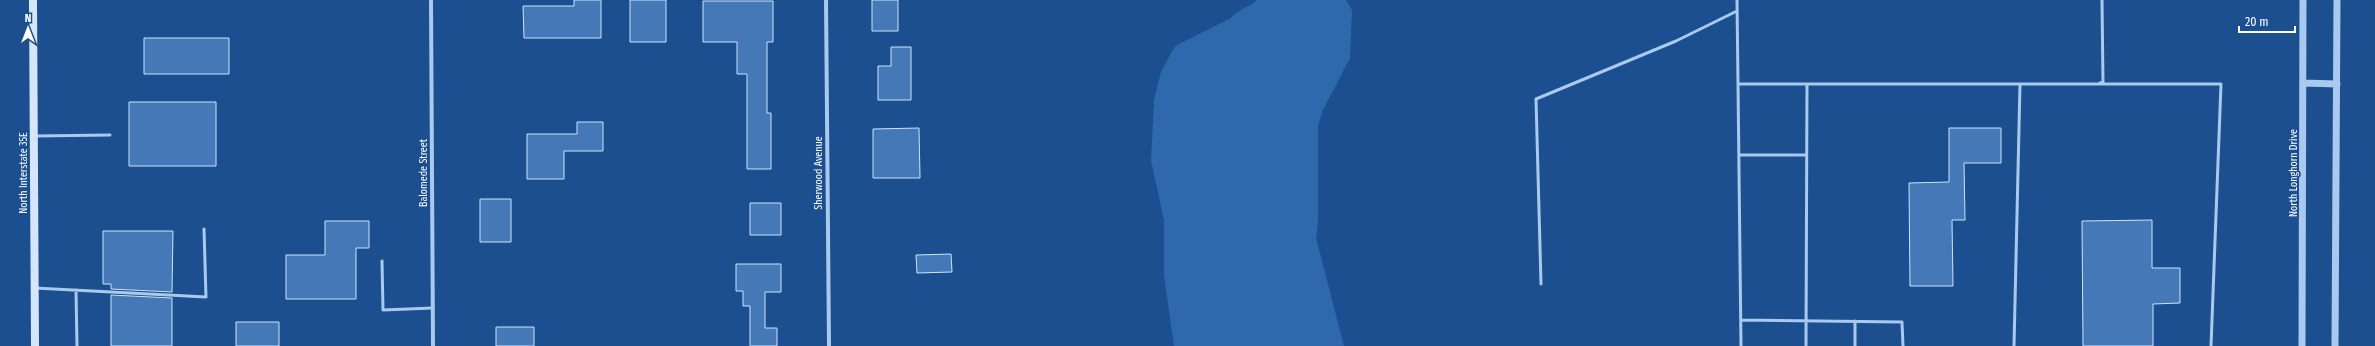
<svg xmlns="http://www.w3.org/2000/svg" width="2375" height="346" viewBox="0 0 2375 346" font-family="'Fira Sans Condensed',sans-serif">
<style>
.green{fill:#2e69ad}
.building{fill:#4478b7;stroke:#cfe3fa}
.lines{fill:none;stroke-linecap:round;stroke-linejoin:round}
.service{stroke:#a9c9ee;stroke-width:3}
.minor{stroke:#a9c9ee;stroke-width:4}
.tertiary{stroke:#a9c9ee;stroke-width:7}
.secondary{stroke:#d6e6fa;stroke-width:8}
.labels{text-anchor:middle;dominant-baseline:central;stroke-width:3.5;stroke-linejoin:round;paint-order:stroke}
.street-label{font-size:10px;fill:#fff;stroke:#1b4f8f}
</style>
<rect width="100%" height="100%" fill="#1b4f8f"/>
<path class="green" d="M1257,0h89l6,10 -2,48 -27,52 -5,15v97l-2,16 28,108h-170l-10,-70v-56l-13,-59 3,-61 7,-28 14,-26 56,-28c6,-8 18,-11 26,-18z"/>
<path class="building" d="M574,0h27v38h-77l-1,-32h51z
M630,0h36v42h-36z
M872,0h26v31h-26z
M703,1h70v41h-6v71h4v56h-24v-95h-10v-32h-34z
M144,38h85v36h-85z
M891,47h20v53h-33v-34h13z
M129,102h87v64h-87z
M577,122h26v29h-39v28h-37v-45h50z
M919,128l1,50h-47v-49z
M1949,128h52v35h-37l1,57h-13l1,66h-43l-1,-103 40,-1z
M480,199h31v43h-31z
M750,203h31v32h-31z
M2152,220v48h28v35l-27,1v42h-70l-1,-125z
M325,221h44v27h-13v51h-70v-44h39z
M103,231h70l-1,61 -61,-3v-5h-8z
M951,254l1,18 -35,1 -1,-18z
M736,264h45v28h-16v36h12v18h-27v-40h-7v-15h-7z
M111,295l61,3v48h-61z
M236,322h43v24h-43z
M496,327h38v19h-38z"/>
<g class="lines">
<path class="service" d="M1737,0l1,84h284
M2100,83l3,-1 -1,-82
M1738,84l3,262
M35,136l75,-1
M1739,155h67
M382,261l1,49 50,-2
M1541,284l-5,-185 140,-58 61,-30
M35,288l171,9 -2,-68
M76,290l1,56
M1741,320l161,2 1,24
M1855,321v25
M1806,346l1,-262
M2014,346l6,-262h201l-10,262"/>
<path class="minor" d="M431,0l2,346
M826,0l3,346"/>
<path class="tertiary" d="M2303,83l34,1
M2302,346l1,-346
M2335,346l2,-346"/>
<path class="secondary" d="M33,0l2,346"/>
</g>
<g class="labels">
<g class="street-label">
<text transform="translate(24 173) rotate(-90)">North Interstate 35E</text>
<text transform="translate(424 173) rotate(-90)">Balomede Street</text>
<text transform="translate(819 173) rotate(-90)">Sherwood Avenue</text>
<text transform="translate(2294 173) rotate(-90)">North Longhorn Drive</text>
</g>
</g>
<g transform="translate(28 28)" stroke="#1b4f8f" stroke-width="3" paint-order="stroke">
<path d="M0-3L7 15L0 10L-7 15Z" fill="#ffffff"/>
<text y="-6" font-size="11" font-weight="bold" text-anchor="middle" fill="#ffffff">N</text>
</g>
<path d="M2239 26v6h56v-6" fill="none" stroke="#ffffff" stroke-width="2"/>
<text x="2245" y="26" font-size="12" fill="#ffffff" stroke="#1b4f8f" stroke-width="3" paint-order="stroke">20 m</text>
</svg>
